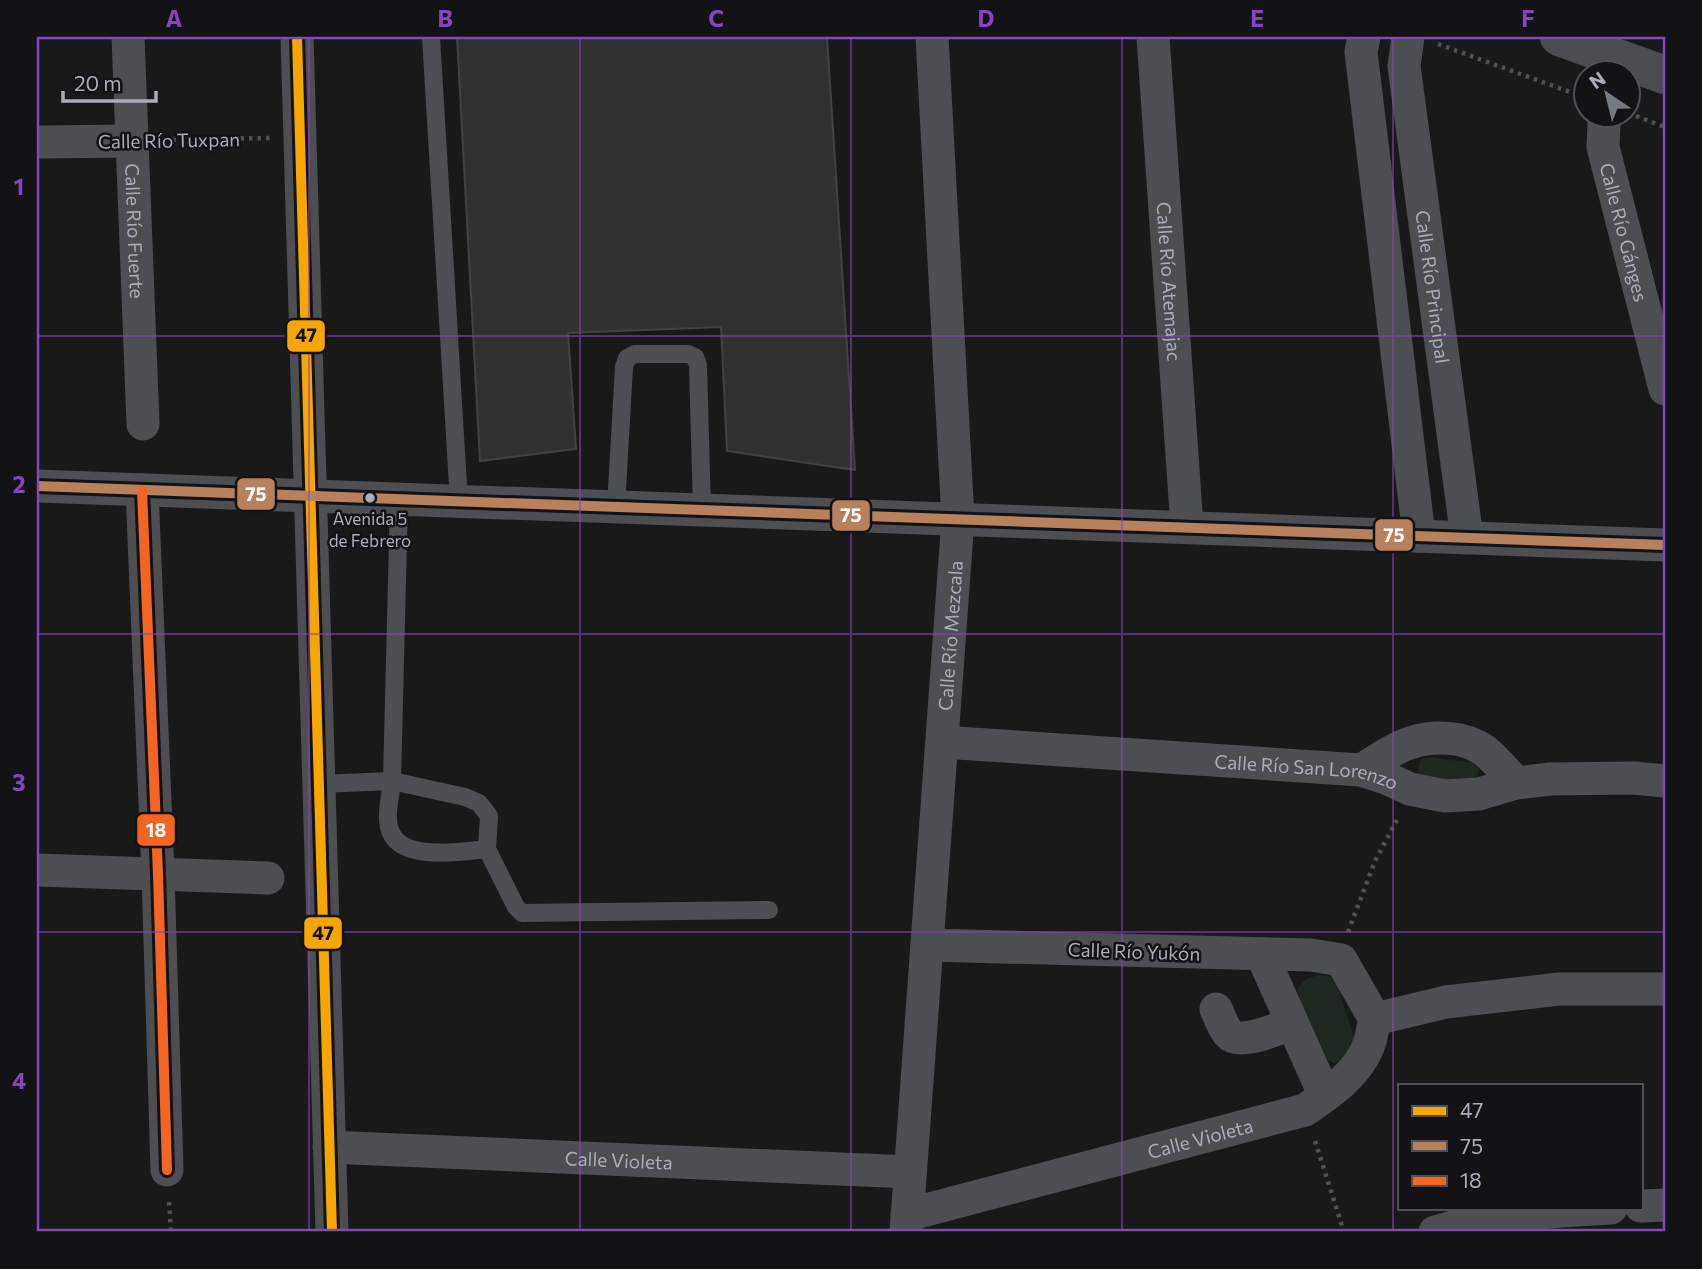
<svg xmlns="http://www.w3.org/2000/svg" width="1702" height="1269" viewBox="0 0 1702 1269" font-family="Commissioner,sans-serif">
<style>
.green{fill:#1e2720}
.building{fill:#313131;stroke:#414245;stroke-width:2}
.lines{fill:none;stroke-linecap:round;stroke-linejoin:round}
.path{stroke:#4f4f53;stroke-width:4.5;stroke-dasharray:3.5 5;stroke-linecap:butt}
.lane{stroke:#4c4e52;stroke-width:18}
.street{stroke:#4c4e52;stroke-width:33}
.secondary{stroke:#4c4c50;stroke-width:38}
.bus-1-casing{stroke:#131215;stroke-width:16}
.bus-2-casing{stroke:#131215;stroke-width:16}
.bus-3-casing{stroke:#131215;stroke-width:16}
.bus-1{stroke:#f7a600;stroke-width:10}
.bus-2{stroke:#b6815c;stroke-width:10}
.bus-3{stroke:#f26522;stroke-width:10}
.grid{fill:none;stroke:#8446be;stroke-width:2;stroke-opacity:0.55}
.bus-dot{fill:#a9adbb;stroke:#131215;stroke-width:2.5}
.labels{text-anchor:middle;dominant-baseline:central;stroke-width:5;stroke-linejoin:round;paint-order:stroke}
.bus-label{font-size:17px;fill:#a9adbb;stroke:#131215}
.street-label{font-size:19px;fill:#a9adbb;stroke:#131215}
.line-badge{stroke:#131215;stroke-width:2.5}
.badge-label{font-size:19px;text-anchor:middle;font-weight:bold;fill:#fff}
.pale-badge-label{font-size:19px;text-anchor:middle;font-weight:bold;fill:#111}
.neatline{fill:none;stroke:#8446be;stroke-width:2.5}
.grid-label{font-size:23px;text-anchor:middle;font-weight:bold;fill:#8446be}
</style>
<rect width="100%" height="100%" fill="#191919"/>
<path class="green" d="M1429,757l44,6 6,4 -3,19 -61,-6 6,-21z
M1319,975l11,2 7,7 18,57 -10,19 -11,3 -15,-6 -20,-60 -1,-9 8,-9z"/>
<path class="building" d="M457,37h370l28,433 -128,-19 -6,-124 -153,6 8,116 -96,12z"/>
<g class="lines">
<path class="path" d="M1438,44l143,52
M1636,116l29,11
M164,140l107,-2
M1348,932l27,-71 23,-43
M1315,1141l29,91
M169,1202l2,30"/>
<path class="lane" d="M431,37l28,465
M616,507l8,-140 3,-9 8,-4h53l7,3 3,8 4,145
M319,784l73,-3 73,16 14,6 10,13 -2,33c-30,3 -97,15 -99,-29 -1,-13 3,-27 4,-39l7,-281
M487,849l29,58 6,6 247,-3"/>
<g class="street">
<path id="s1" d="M128,37l15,387"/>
<path d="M297,37l35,1195"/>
<path id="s2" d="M1153,37l34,490"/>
<path d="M1364,37l-3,15 58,484"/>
<path id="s3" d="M1408,37l-4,29 63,472"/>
<path id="s4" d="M1606,116l-2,8 -1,23 62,242"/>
<path d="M37,142l95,-1"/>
<path d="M37,486l1628,59"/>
<path d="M142,490l16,384 9,296"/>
<path id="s5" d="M942,742l419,28 25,8 24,11 35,7 34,-2 37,-11 34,-4 84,-1 31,3"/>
<path d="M1361,770c16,-9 32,-22 49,-27 23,-8 55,-7 75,8 11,9 21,21 31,32"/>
<path d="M37,870l231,8"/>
<path d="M1262,955l63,141"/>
<path d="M1216,1009c4,8 7,19 13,25 10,12 50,-6 63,-10"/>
<path d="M1375,1019l71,-17 113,-13h106"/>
<path id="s6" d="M329,1147l581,25"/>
<path d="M1641,1206l24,-1"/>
<path id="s7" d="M907,1215l398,-105c25,-17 56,-38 65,-69 2,-7 3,-15 5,-22l-34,-59 -30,-5 -384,-10"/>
<path id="s8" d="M906,1232l52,-713 -26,-482"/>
<path d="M1435,1232c57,-17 117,-21 176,-24"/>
</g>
<path class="secondary" d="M1559,37l106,38"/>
<defs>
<path id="bus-1" d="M297,37l35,1195"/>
<path id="bus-2" d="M37,486l1628,59"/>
<path id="bus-3" d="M142,490l16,384 9,296"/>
</defs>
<use href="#bus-1" class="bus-1-casing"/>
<use href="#bus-2" class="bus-2-casing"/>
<use href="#bus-3" class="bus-3-casing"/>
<use href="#bus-1" class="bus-1"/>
<use href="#bus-2" class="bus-2"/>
<use href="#bus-3" class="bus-3"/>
</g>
<path class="grid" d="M309,37v1195M580,37v1195M851,37v1195M1122,37v1195M1393,37v1195M37,336h1628M37,634h1628M37,932h1628"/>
<circle class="bus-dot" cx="370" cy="498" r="6"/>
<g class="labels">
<g class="bus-label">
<text x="370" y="518">Avenida 5<tspan x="370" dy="22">de Febrero</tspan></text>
</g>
<g class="street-label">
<text transform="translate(169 140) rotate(-1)">Calle Río Tuxpan</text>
<text stroke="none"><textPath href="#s1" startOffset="194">Calle Río Fuerte</textPath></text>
<text stroke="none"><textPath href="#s4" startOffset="119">Calle Río Gánges</textPath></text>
<text stroke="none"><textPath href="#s2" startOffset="245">Calle Río Atemajac</textPath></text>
<text stroke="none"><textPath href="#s3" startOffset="252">Calle Río Principal</textPath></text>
<text stroke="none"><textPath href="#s8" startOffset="598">Calle Río Mezcala</textPath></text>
<text stroke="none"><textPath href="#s5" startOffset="366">Calle Río San Lorenzo</textPath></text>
<text transform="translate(1134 951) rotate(2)">Calle Río Yukón</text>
<text stroke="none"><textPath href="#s7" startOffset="303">Calle Violeta</textPath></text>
<text stroke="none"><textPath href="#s6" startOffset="290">Calle Violeta</textPath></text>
</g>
</g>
<g class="line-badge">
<rect x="286" y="319" width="40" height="34" rx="7" fill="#f7a600"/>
<rect x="236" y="477" width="40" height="34" rx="7" fill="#b6815c"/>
<rect x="831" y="499" width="40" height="33" rx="7" fill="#b6815c"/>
<rect x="1374" y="518" width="40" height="34" rx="7" fill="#b6815c"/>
<rect x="136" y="813" width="40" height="34" rx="7" fill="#f26522"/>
<rect x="303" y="916" width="40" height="34" rx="7" fill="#f7a600"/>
</g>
<g class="badge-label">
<text x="256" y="501">75</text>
<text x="851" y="522">75</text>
<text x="1394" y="542">75</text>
<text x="156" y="837">18</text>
</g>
<g class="pale-badge-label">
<text x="306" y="342">47</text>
<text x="323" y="940">47</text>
</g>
<rect width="1702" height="1269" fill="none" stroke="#131215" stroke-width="77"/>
<rect x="1398" y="1084" width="245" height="126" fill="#131215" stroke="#4f5057" stroke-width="2"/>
<rect x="1412" y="1106" width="35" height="10" fill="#f7a600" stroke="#4f5057" stroke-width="2"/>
<text x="1460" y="1118" font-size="21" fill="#a9adbb">47</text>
<rect x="1412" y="1141" width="35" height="10" fill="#b6815c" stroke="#4f5057" stroke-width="2"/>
<text x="1460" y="1154" font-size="21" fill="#a9adbb">75</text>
<rect x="1412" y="1176" width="35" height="10" fill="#f26522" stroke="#4f5057" stroke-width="2"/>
<text x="1460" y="1188" font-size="21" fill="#a9adbb">18</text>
<g transform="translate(1607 94) rotate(325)"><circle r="33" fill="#131215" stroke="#4f5057" stroke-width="2"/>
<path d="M0-5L12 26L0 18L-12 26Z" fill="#777982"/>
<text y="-10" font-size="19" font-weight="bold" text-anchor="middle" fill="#a9adbb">N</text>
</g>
<path d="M63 91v10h93v-10" fill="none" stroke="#a9adbb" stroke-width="3.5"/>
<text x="74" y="91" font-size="21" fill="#a9adbb" stroke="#131215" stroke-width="5" paint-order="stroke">20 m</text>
<rect x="38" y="38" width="1626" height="1192" class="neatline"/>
<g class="grid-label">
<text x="174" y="27">A</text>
<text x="445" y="27">B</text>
<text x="716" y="27">C</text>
<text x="986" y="27">D</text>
<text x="1257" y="27">E</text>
<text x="1528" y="27">F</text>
<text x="19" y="195">1</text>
<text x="19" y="493">2</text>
<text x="19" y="791">3</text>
<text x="19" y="1089">4</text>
</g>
</svg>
